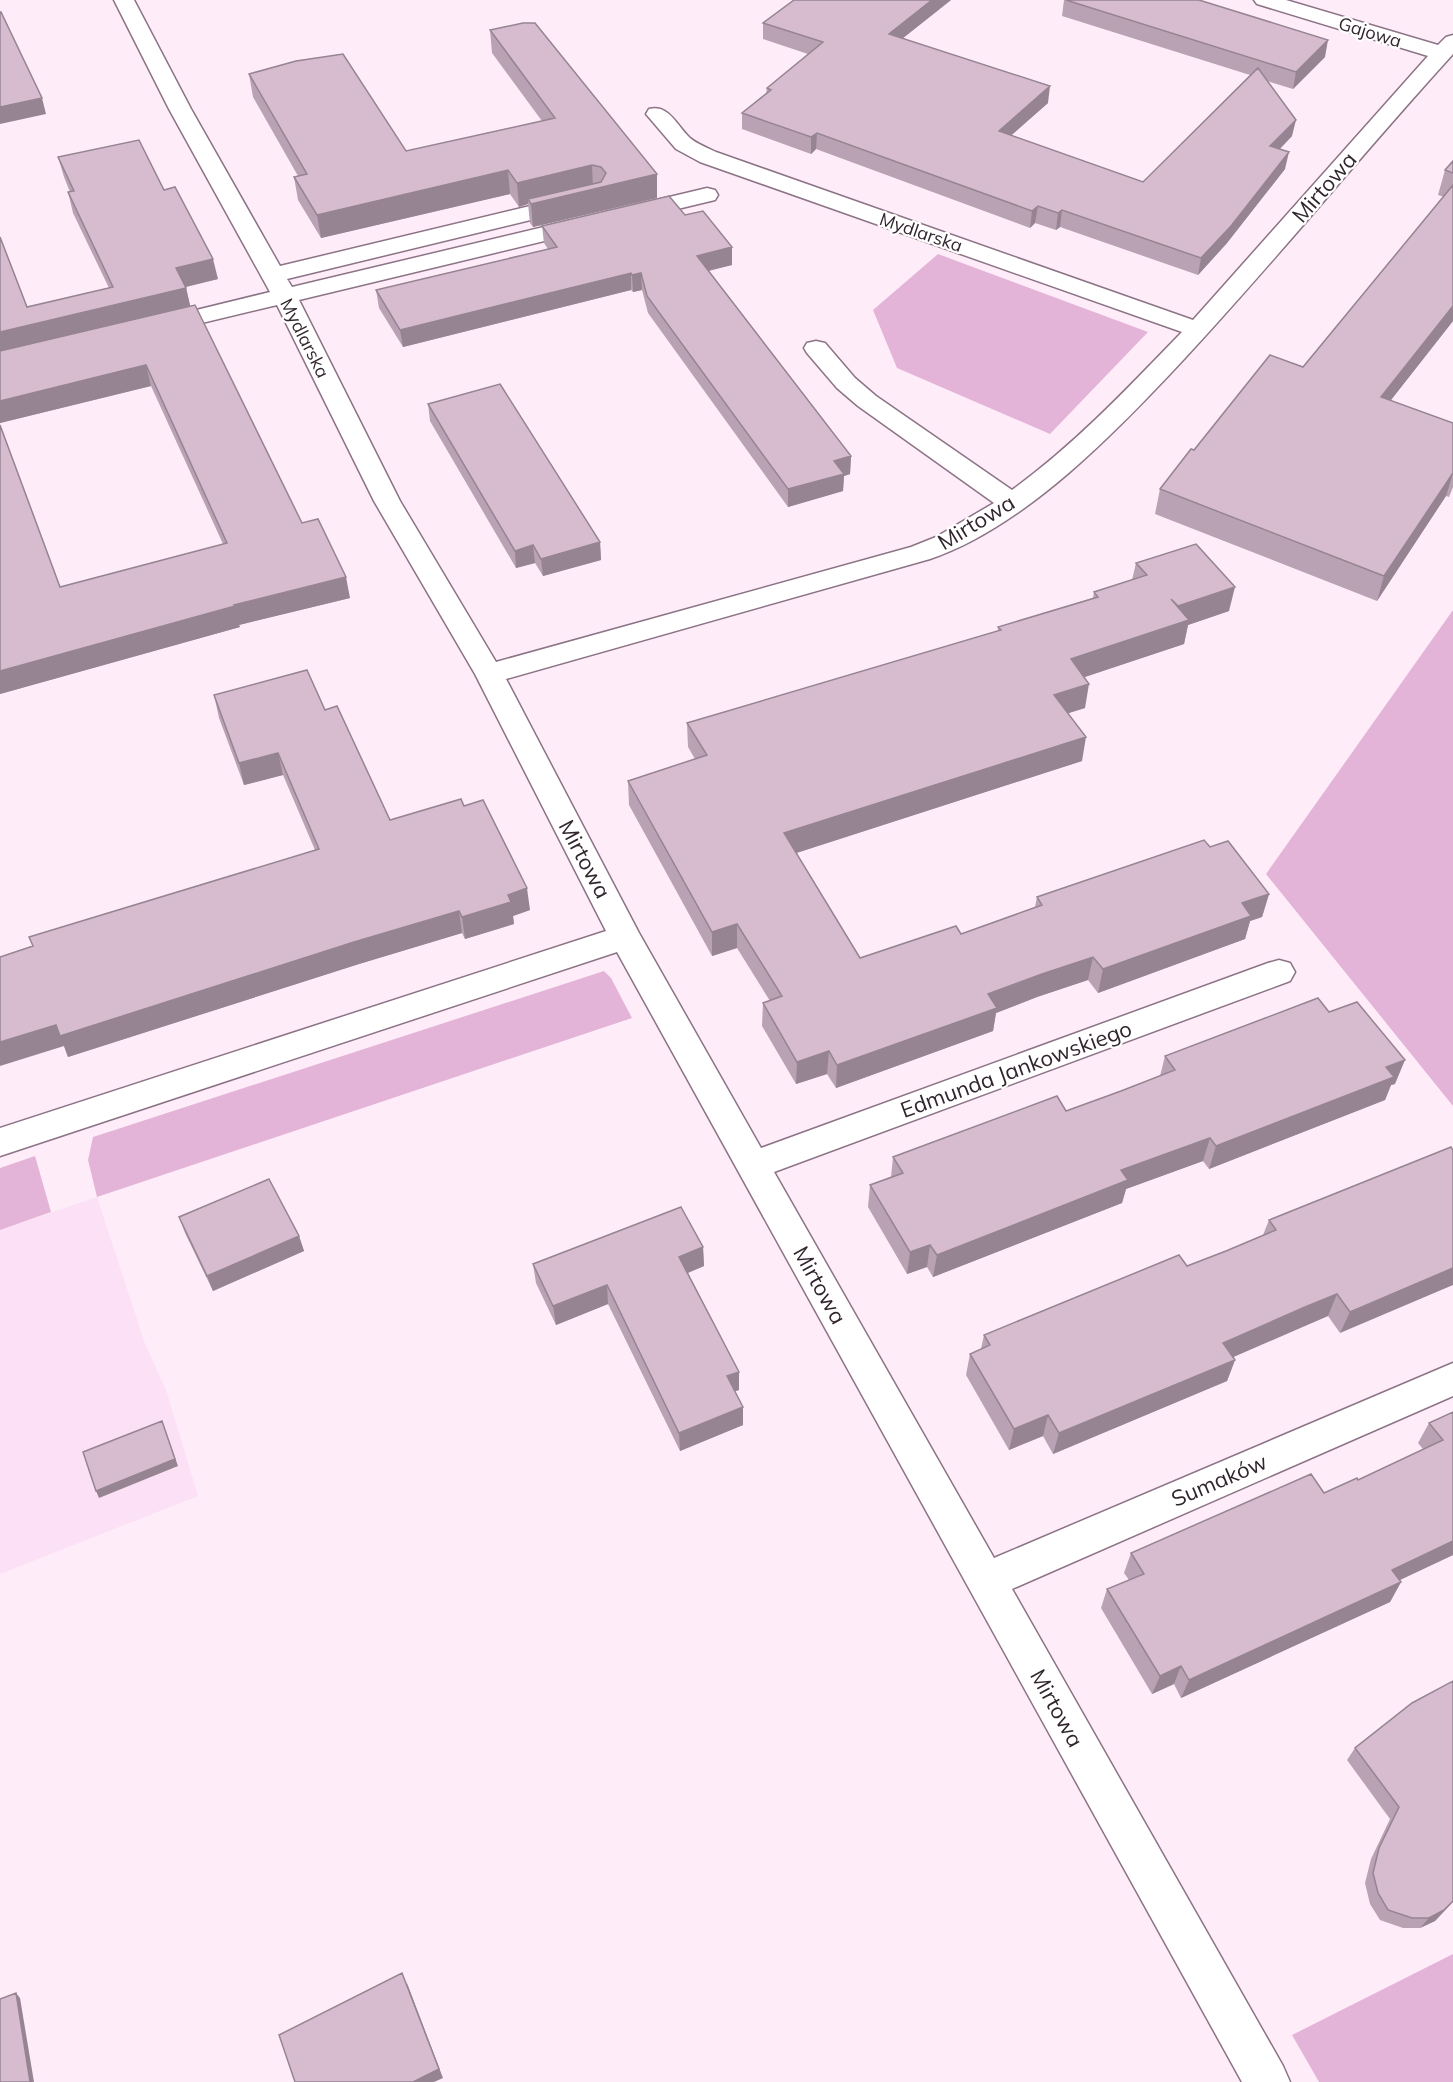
<svg xmlns="http://www.w3.org/2000/svg" width="1453" height="2082" viewBox="0 0 1453 2082" font-family="Mulish,sans-serif">
<style>
.built{fill:#fce0f5}
.green{fill:#e4b4d8}
.lines{fill:none;stroke-linecap:round;stroke-linejoin:round}
.minor-casing{stroke:#8c7386;stroke-width:3}
.minor{fill:#fff;fill-rule:evenodd}
.wall{fill:#b9a2b3}
.shaded-wall{fill:#968492}
.building{fill:#d7bcd0;stroke:#968492;stroke-width:1.5}
.labels{text-anchor:middle;dominant-baseline:central;stroke-width:4.5;stroke-linejoin:round;paint-order:stroke}
.far-street-label{font-size:18px;fill:#31262e;stroke:#fff}
.street-label{font-size:22px;fill:#31262e;stroke:#fff}
</style>
<rect width="100%" height="100%" fill="#feedf9"/>
<path class="built" d="M97,1197l48,147 21,46 32,106 -198,78v-344z"/>
<path class="green" d="M938,254l210,78 -98,102 -153,-66 -24,-58z
M1453,610v496l-187,-232z
M604,971l7,7 21,40 -535,179 -9,-37 5,-23z
M35,1156l16,56 -51,18v-62z
M1453,1954v128h-134l-27,-47z"/>
<g class="lines">
<defs>
<path id="minor" d="M114,0h20l57,109 89,157 292,-70 8,2 3,5 -3,5 -293,71 5,8 415,-99 8,2 3,5 -3,5 -416,100 101,201 96,161 415,-115 25,-10 58,-34 -136,-97 -21,-18 -30,-35 -3,-5 3,-5 9,-2 9,2 30,35 21,18 136,94c62,-45 116,-102 170,-158l-482,-170 -24,-13 -30,-35 3,-5c20,-5 28,17 41,29 7,6 18,10 26,14l477,168 235,-264 -171,-52 -3,-4h32l152,45 8,-8 7,-2v19c-91,100 -176,205 -268,304 -67,72 -160,169 -255,201l-424,120 133,254 122,215 507,-185 11,-3 11,3 5,9 -5,9 -516,191 220,386 459,-195v33l-441,193 271,477 7,16h-48l-625,-1130 -617,204v-28l606,-197 -131,-257 -101,-173 -97,-196 -121,29 -9,-2 -3,-5 3,-5 123,-30 -101,-183z"/>
</defs>
<use href="#minor" class="minor-casing"/>
<use href="#minor" class="minor"/>
</g>
<path class="wall" d="M794,0h157l-48,38 145,65 -37,32 132,47 107,-107 -188,-59 2,-16h135l126,57 -32,32 -26,-8 25,55 -12,13 5,20 -58,74 -29,32 -138,-48 -4,3 -21,-7 -5,5 -214,-79 -5,5 -69,-25v-16l24,-20 1,-5 41,-34 -45,-15v-16z
M490,30l167,144v24l-124,29 -3,-4 -2,-19 -9,3 -9,-13 -189,44 -23,-38 -4,-23 4,-1 -45,-79 -4,-23 157,77 136,-30 -50,-68z
M58,157l106,33 54,89 -32,8 4,19 112,217 48,75 -111,27 1,2 -240,67v-269l60,162 163,-43 -72,-158 -151,37v-186l27,70 82,-19 -36,-75 -5,-21h2l-6,-15z
M1453,161v160l-63,80 63,22v64l-4,10 -3,-1 -69,105 -222,-87 5,-25 34,-39 109,-83 141,-170 -6,-2 7,-25z
M685,215l47,50 -23,6 142,185 -1,18 -6,2 -1,15 -55,16 -140,-194 -6,-23 -9,2 -2,-2 -228,57 -24,-39 -3,-18 172,-41 -4,-6 -2,-17z
M428,404l172,138 1,18 -58,16 -8,-13 -19,5 -86,-147z
M1136,563l93,48 -41,14 -4,19 -100,33 1,31 -17,5 14,48 -286,92 64,105 101,-24 74,-27 2,-10 173,-50 59,47 -7,23 -12,4 -5,18 -147,54 -10,-13 -51,17 -41,16 -3,18 -157,57 -9,-14 -31,10 -34,-58 1,-23 7,-2 -33,-53 -25,8 -83,-151 -1,-24 67,-22 -7,-12 -1,-24 311,-92v-4l95,-29 1,-6 38,-12z
M214,695l111,15 65,110 140,90 -17,6 1,8 -49,15 -3,-6 -103,31 -291,93 -4,-11 251,-196 -32,-75 -39,10 -25,-67z
M1329,1012l66,72 -4,1 -6,15 -176,69 -6,-8 -77,28 -4,14 -189,74 -6,-10 -20,7 -39,-67 2,-22 21,-8 2,-20 173,-46 55,-20 39,-15 5,-20z
M1451,1147l-111,186 -12,-17 -32,13 -63,28 2,3 -8,21 -174,73 -10,-18 -34,14 -43,-75 4,-21 11,-5 3,-14 203,-69 39,-15 37,-16 6,-15z
M179,1217l120,19 5,15 -91,40 -28,-58z
M703,1247l1,19 -16,7 51,99v18l-4,1 8,16v18l-63,26 -72,-147 -52,21 -20,-42 -3,-19z
M1453,1412v143l-54,25 2,2 -11,20 -209,96 -7,-14 -22,10 -51,-86 6,-19 22,-9 -5,-7 7,-20 193,-60 34,-13 65,-31 -5,-6 11,-20z
M1453,1681v221l-18,19 -15,7h-17l-23,-8 -10,-16 -5,-21 6,-24 19,-40 -43,-59 8,-12z"/>
<path class="shaded-wall" d="M932,0h19l-63,50 1,-16z
M1328,40l-3,17 -32,32 3,-17z
M1050,86l-2,17 -51,45 2,-17z
M42,98l4,16 -46,10v-17z
M1296,120l-4,16 -26,27 4,-17z
M817,133l-1,16 -5,5v-17z
M1289,152l-4,17 -58,74 -29,32 3,-17z
M592,165l1,24 64,-15v24l-124,29 -2,-23 -3,-5v5l-9,3 -2,-24z
M508,170l2,24 -189,44 -4,-23z
M1038,206l-3,17 -5,5 2,-17z
M1062,210l-2,17 -4,3 2,-17z
M732,247v18l-34,8 -1,-17z
M213,259l5,20 -37,9 -5,-20z
M631,273v17l-228,57 -3,-17z
M641,273l1,17 -9,2 -1,-17z
M186,288l5,21 -191,46v-23z
M1453,306v15l-80,102 8,-26z
M146,365l5,21 -151,37v-22z
M851,456l-1,18 -6,2 -1,15 -55,16v-18l46,-28z
M1453,473l-7,23 -69,105 7,-25z
M600,542l1,18 -58,16 -2,-17z
M533,545l2,18 -19,5 -1,-17z
M346,577l4,21 -111,27 1,2 -240,67v-23l234,-66z
M1235,587l-6,24 -41,14 -4,19 -117,39 4,-24 107,-53z
M1089,684l-4,24 -35,11 4,-24z
M1086,737l-4,24 -298,96v-24z
M278,753l5,22 -39,10 -5,-22z
M527,888l3,22 -17,6 1,8 -49,15 -3,-22 46,-22z
M1269,894l-7,23 -12,4 -5,18 -147,54 5,-24 139,-66z
M459,911l3,22 -103,31 -291,93 -4,-11 -64,20v-24l56,-17 298,-83z
M737,924v24l-25,8v-24z
M1093,957l-5,23 -51,17 -41,16 -3,18 -157,57 1,-23 151,-71 54,-20z
M829,1051l-2,23 -31,10 1,-22z
M1405,1060l-10,24 -4,1 -6,15 -176,69 7,-23 170,-79z
M1210,1138l-7,23 -77,28 -4,14 -189,74 4,-22 184,-85z
M299,1236l5,15 -91,40 -6,-15z
M930,1245l-3,22 -20,7 3,-22z
M703,1247l1,19 -24,10 -1,-19z
M1453,1268v17l-113,48 10,-21z
M607,1285l1,19 -52,21 -3,-19z
M1337,1294l-9,22 -113,49 8,-22z
M1235,1360l-8,21 -174,73 6,-21z
M739,1372v18l-12,4v-18z
M743,1407v18l-63,26 -1,-18z
M1048,1415l-5,21 -34,14 5,-21z
M162,1421l16,45 -79,32 -3,-7z
M1453,1541v14l-72,34 11,-19z
M1401,1582l-11,20 -209,96 8,-18z
M1181,1666l-7,18 -22,10 8,-18z
M1453,1901l-5,6 -13,14 -15,7 9,-10z
M407,1983l36,95 -9,4h-21z
M16,1993l4,5 14,84h-4z"/>
<path class="building" d="M794,0h138l-43,34 161,52 -51,45 144,51 115,-114 38,52 -26,26 19,6 -58,74 -30,32 -139,-48 -4,3 -20,-7 -6,5 -215,-78 -6,4 -69,-24 29,-23 -4,-2 56,-46 -60,-19z
M1066,0h133l129,40 -32,32z
M0,12h1l41,86 -42,9z
M523,23h12l122,151 -126,30 -3,-5 73,-17 5,-9 -5,-6 -9,-2 -75,18 -9,-13 -191,45 -23,-38 13,-3 -58,-100 47,-13 47,-7 63,97 149,-33 -65,-88z
M139,140l25,50 11,-3 38,72 -37,9 10,20 -186,44v-95l27,70 86,-20 -45,-95 6,-1 -16,-34z
M1453,161v12l-8,-3z
M1453,185v121l-72,91 72,26v50l-69,103 -224,-87 31,-40 3,1 76,-95 33,12z
M669,196l16,19 18,-4 29,36 -35,9 154,200 -17,5 10,13 -56,15 -141,-193 -6,-23 -9,2 -1,-2 -231,57 -24,-40 181,-43 -15,-21z
M195,305l107,218 16,-4 28,58 -112,28 1,1 -235,65v-246l60,162 167,-44 -81,-178 -146,36v-50z
M500,384l100,158 -59,17 -8,-14 -18,6 -87,-147z
M1196,544l39,43 -57,19 -7,-7 18,21 -118,39 18,25 -35,11 32,42 -302,96 76,125 96,-32 5,8 81,-29 -5,-8 167,-57 6,7 18,-6 41,53 -27,9 9,13 -148,53 -10,-12 -51,17 -54,20 9,14 -160,57 -8,-14 -32,11 -34,-59 19,-7 -45,-72 -25,8 -84,-151 79,-26 -20,-32 314,-93 -3,-3 100,-30 -4,-5 53,-17 -11,-12z
M307,670l18,40 12,-4 53,114 71,-21 3,7 19,-6 44,88 -19,7 3,7 -49,15 -3,-6 -105,31 -294,94 -4,-11 -56,17v-85l33,-11 -4,-9 290,-88 -41,-96 -39,10 -25,-68z
M1318,998l11,14 28,-10 48,58 -19,7 8,10 -178,69 -6,-8 -89,32 7,10 -191,75 -7,-10 -20,7 -40,-67 33,-12 -10,-16 164,-61 9,15 55,-20 54,-21 -10,-14z
M1451,1147l2,3v118l-103,44 -13,-18 -32,13 -82,36 12,17 -176,73 -11,-18 -34,14 -44,-75 20,-9 -6,-10 195,-80 8,11 39,-15 50,-21 -7,-10z
M269,1179l30,57 -92,40 -28,-59z
M681,1207l22,40 -24,10 60,115 -12,4 16,31 -64,26 -72,-148 -54,21 -20,-42z
M1453,1412v129l-61,29 9,12 -212,98 -8,-14 -21,10 -53,-87 37,-15 -13,-21 180,-79 13,19 33,-15 1,2 85,-40 -14,-17z
M162,1421l13,38 -79,32 -13,-39z
M1453,1681v220l-9,9 -15,8h-17l-24,-8 -10,-17 -5,-20 6,-25 20,-41 -44,-59 57,-45z
M402,1973l37,96 -26,13h-118l-16,-47z
M16,1993l14,89h-30v-83z"/>
<g class="labels">
<g class="far-street-label">
<text transform="translate(1370 32) rotate(17)">Gajowa</text>
<text transform="translate(921 232) rotate(19)">Mydlarska</text>
<text transform="translate(305 338) rotate(63)">Mydlarska</text>
</g>
<g class="street-label">
<text transform="translate(1324 187) rotate(-49)">Mirtowa</text>
<text transform="translate(976 522) rotate(-31)">Mirtowa</text>
<text transform="translate(585 859) rotate(62)">Mirtowa</text>
<text transform="translate(1016 1069) rotate(-20)">Edmunda Jankowskiego</text>
<text transform="translate(820 1285) rotate(61)">Mirtowa</text>
<text transform="translate(1219 1480) rotate(-23)">Sumaków</text>
<text transform="translate(1057 1708) rotate(61)">Mirtowa</text>
</g>
</g>
</svg>
